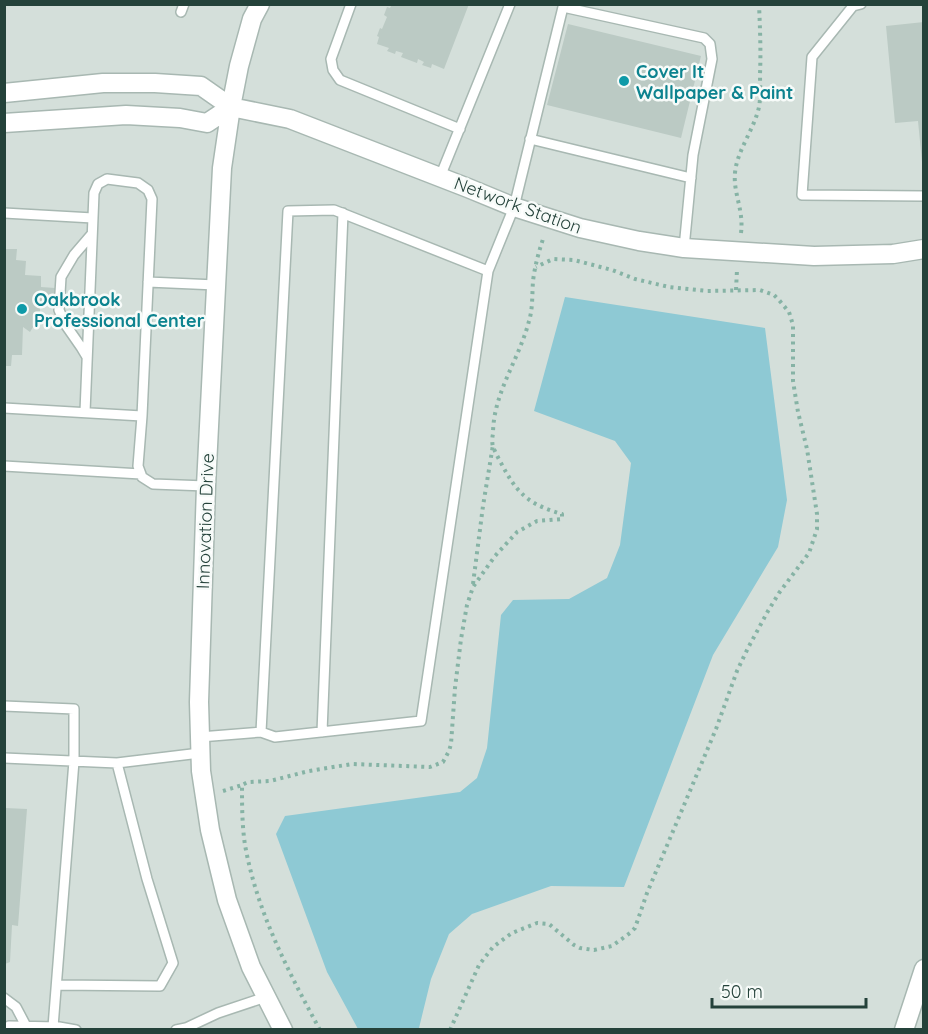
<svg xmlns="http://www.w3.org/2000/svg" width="928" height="1034" viewBox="0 0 928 1034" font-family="Quicksand,sans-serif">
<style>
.built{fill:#d4dfda}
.water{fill:#8ec9d4}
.building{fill:#bbcac4}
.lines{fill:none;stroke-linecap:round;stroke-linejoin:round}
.service-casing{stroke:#a8b8b2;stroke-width:12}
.minor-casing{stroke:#a8b8b2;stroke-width:21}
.path{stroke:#86b3a5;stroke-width:4;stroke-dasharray:3 4.5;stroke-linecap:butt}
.service{stroke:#fff;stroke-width:9}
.minor{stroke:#fff;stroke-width:18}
.culture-dot{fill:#0f9aa8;stroke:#f7fbf9;stroke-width:2}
.labels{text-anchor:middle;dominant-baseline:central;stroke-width:5;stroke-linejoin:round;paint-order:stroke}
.culture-label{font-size:18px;font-weight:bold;fill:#0d838f;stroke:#f7fbf9;text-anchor:start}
.street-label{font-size:18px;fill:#24423a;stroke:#f7fbf9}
</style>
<rect width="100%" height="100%" fill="#e6efeb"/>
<path class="built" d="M5,5h918v1024l-918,1z"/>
<path class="water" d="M565,297l200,31 22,172 -9,47 -65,108 -89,232 -73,-1 -79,28 -23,20 -18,45 -12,49 -2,1h-59l-31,-57 -51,-138 9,-18 175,-24 17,-14 10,-30 14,-133 12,-15 56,-1 38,-21 13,-33 11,-82 -16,-22 -81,-30z"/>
<path class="building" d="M392,4h77l-25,65 -12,-5 -1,4 -9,-3 2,-3 -6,-3 -1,4 -16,-6 2,-4 -7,-2 -1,3 -8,-3 2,-3 -12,-4 2,-7 -2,-1 3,-8 2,1 5,-12 -3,-2 3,-8 3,1z
M924,22v140h-2l-4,-41 -23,2 -9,-97z
M568,24l133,32 -20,82 -134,-33z
M4,249h13l-1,11 10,1 -1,14 16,1v11l14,1 -2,18 -13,-2v7l-3,11h-1l-6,10 -7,-5 -1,28h-10l-1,11h-7z
M5,808l22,1 -9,117 -6,-1 -2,37 -5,2z"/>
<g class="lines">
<defs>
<path id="service" d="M351,4l-20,55 2,11 7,10 120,49
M861,4l-8,2 -41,51 -10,138 122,1
M181,12l3,-8
M530,139l161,39
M440,177l70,-173
M4,213l89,5
M148,282l68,3
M87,357l-6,-10 -16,-23 -6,-14 2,-33 13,-22 18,-21
M4,408l138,8 -4,50 4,11 11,7 53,2
M85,412l9,-219 4,-9 9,-5 31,4 10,7 4,9 -10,217
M4,466l137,8
M4,706l70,3v52l-21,266
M261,732l27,-521 46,-1 154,61
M322,732l21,-519
M200,737l61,-5 14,5 146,-16 67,-450 26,-64 49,-200 141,31 6,6 2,15 -19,96 -9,93
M4,758l113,5 83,-10
M57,985l103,1 13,-23 -26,-84 -30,-116
M4,998l12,9 10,19
M9,1030v-4l50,1 17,3
M176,1030l10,-2 32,-15 48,-16"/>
<path id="minor" d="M260,4l-8,15 -13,47 -8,41 -9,61 -16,318 -7,216 2,69 9,59 17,70 24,67 32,63
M4,93l99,-10h52l46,3 30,21 -24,16 -27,-5 -54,-3 -122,8
M231,107l59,12 178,69 46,19 66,21 59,13 45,7 130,8 79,-2 31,-5
M904,1030l20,-61"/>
</defs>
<use href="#service" class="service-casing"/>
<use href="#minor" class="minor-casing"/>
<path class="path" d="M741,233c3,-23 -8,-40 -6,-60 2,-23 19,-43 24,-66 2,-11 1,-22 1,-33 1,-23 0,-46 -1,-70
M736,290l1,-20
M473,584l10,-78 10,-61
M223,791l19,-6
M320,1030c-32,-59 -63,-118 -75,-185 -3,-20 -3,-40 -3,-60l6,-3 22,-1 39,-10 43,-7 78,3 13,-5 6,-11 2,-7 4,-56 6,-49 6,-34 6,-18 22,-31 22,-24 20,-11 25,-2v-5c-28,-8 -42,-17 -56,-42 -4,-7 -10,-18 -13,-25 -1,-4 -1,-9 0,-13 0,-41 26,-74 36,-113 4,-13 3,-27 4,-40 2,-16 6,-30 11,-45
M450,1030l29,-65 14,-18 19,-14 25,-10 12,1 25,21 6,3 14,2 18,-4 18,-13 5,-5 12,-35 69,-164 21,-58 11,-23 20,-37 11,-18 30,-40 8,-24v-15l-10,-65 -9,-37 -5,-31v-56l-4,-13 -10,-12 -5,-5 -14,-5 -53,1 -38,-4 -34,-8 -23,-9 -38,-10 -21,-1 -17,8"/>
<use href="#service" class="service"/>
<use href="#minor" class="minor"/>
</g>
<g class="culture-dot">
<circle cx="624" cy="81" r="6"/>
<circle cx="22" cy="309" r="6"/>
</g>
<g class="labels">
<g class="culture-label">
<text x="636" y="71">Cover It<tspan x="636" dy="21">Wallpaper &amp; Paint</tspan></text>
<text x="34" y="299">Oakbrook<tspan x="34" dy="21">Professional Center</tspan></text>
</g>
<g class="street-label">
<text transform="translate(518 205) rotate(20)">Network Station</text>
<text transform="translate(205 521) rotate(-88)">Innovation Drive</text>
</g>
</g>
<rect width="928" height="1034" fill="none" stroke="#24423a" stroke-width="12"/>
<path d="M712 998v9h154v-9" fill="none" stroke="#24423a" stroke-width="3"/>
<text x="721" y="998" font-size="18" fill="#24423a" stroke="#f7fbf9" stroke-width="4.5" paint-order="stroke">50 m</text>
</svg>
